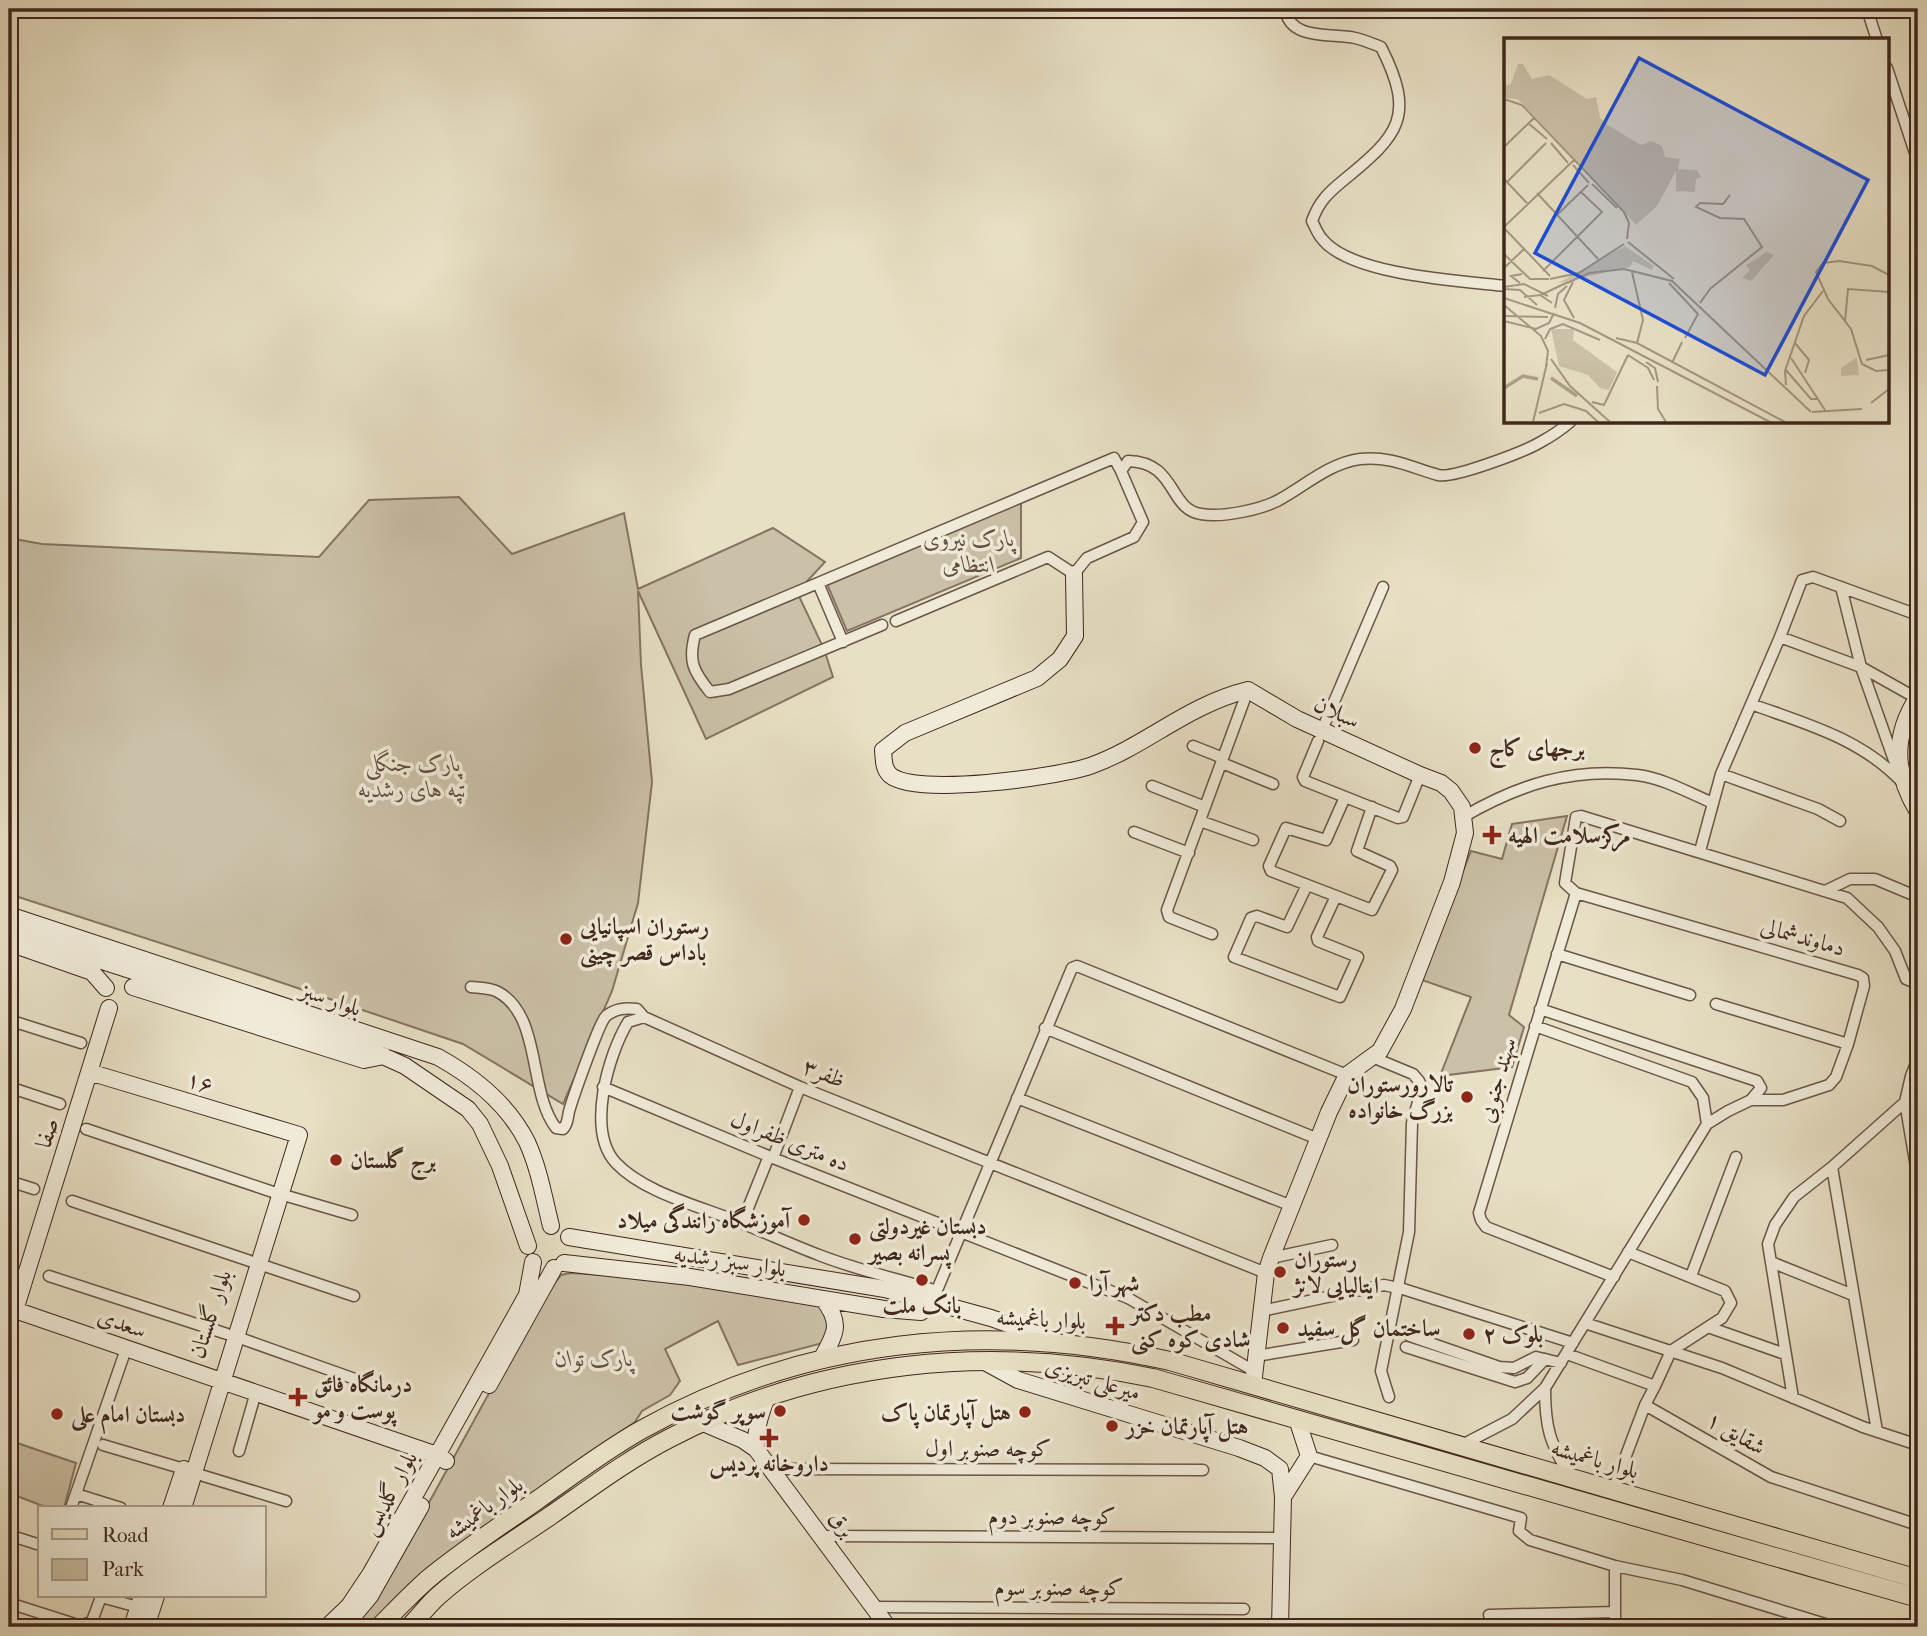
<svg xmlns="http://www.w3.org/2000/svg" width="1927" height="1636" viewBox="0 0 1927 1636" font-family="'IM FELL French Canon',Amiri,serif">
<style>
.green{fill:#cbc1a8;stroke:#857462;stroke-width:2}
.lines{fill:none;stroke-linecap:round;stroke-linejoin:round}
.street-casing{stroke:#695547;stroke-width:13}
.secondary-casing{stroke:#3f271d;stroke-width:18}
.primary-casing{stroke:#3f271d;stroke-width:20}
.street{stroke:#f0ebd9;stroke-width:10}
.secondary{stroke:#f0ebd9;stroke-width:16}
.primary{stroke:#e8e0c5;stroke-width:18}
.poi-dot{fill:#8f2418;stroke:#f0ebd9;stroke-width:2.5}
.labels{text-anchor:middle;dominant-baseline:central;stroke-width:7;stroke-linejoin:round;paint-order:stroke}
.park-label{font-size:23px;font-style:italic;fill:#624e40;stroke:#f0ebd9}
.street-label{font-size:23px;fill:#3f271d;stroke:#f0ebd9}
.poi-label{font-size:23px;font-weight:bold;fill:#3f271d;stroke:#f0ebd9;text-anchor:start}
.inset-river{fill:none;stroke:#afa18c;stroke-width:3.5}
.inset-road{fill:none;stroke:#a49682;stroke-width:2}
.view{fill:#1d4ed8;fill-opacity:0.15;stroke:#1d4ed8;stroke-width:3.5}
.inset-edge{fill:none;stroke:#3f271d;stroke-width:3.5}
</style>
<rect width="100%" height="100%" fill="#e8e0c5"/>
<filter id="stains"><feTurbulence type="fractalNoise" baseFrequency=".00286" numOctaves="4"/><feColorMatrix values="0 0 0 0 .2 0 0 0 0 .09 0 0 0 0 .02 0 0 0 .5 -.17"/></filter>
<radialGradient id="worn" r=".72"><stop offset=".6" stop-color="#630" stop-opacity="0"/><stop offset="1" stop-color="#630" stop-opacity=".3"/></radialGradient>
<path class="green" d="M459,497l53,57 112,-41 14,76 135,-61 52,34 -28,30 27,57 9,28 -127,62 -68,-148 3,74 11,117 -14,121 -26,88 -49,113 -100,-60 -204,-69 -250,-81v-356l33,6 277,13 50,-57z
M1021,501v57l-174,73 -20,-47z
M1567,816l-58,199 15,12 -12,40 -72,9 31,-79 -52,-18 52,-128 31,8 10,-35z
M570,1273l70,4 174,26 9,7 7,15 -7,18 -85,22 -20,-44 -53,28 15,32 -10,14 -28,16 -7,11 -125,86 -74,54 -67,65h-23l80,-119 84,-153 45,-72 6,-8z
M11,1441l65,22 -12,45h-16l-39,-15v-47z"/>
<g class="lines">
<defs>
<path id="street" d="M1285,9c5,32 46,24 70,29 9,2 18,6 26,9 35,69 18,88 -36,132 -16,13 -26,22 -33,42 3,6 6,14 11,19 29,35 137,41 182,46
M1867,9l10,31
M1887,68l31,94
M818,583l25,59
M1841,587l20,80 34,96
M896,621l152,-64 26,17 13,-16 47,-21 9,-15 -22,-51 7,-10c49,1 40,48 73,53 22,4 65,-5 83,-17 24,-14 47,-34 76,-38 31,-3 50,8 78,16 15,4 85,-23 101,-32 11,-6 22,-13 31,-21
M882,625l-153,64 -19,3c-17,-21 -22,-31 -15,-57l419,-177 7,13
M1780,637l81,30 57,32
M1751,704c55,20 109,34 151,78
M1322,730l61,-143
M1318,741l-15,36 2,4 93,37 5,-1 17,-42
M1193,746l30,12
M1222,763l51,21
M1721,774l97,35 22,12
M1152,786l53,21
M1463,817c55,-32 109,-50 174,-42 26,3 52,18 76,28
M1200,821l53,19
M1134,832l55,21
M1700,851l21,-77 59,-137 22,-57 11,-3 105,38
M1307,885l-20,42 -30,-11 -6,2 -17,39 106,40 18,-40 -40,-16 -1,-4 19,-41 36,14 20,-40 -2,-4 -33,-15 15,-44
M1825,891l25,-12h25l43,18
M1576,893l-97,320 2,7 5,7 128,50
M1336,896l-65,-25 -2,-5 17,-38 40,12 19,-43
M1212,934l-43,-17 -2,-7 81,-220
M1557,954l133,41
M471,987c9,1 20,1 27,5 44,24 30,100 58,136l7,1c6,-6 4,-13 7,-21 4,-13 29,-85 36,-92 10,-8 19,-8 31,-7l7,8 156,70 466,186
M1716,1004l132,40
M1540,1009l217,72 4,7 -10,12
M644,1017l-16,5c-20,33 -42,109 -12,141 26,28 79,42 115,56 29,11 59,25 88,36 38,15 79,24 118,36
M9,1020l72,23
M1535,1026l157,56 11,16 4,26
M1045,1028l273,111
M1372,1057l41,17 6,7 3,7 -10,35 -3,109 -28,139 8,26
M1918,1058l-7,18 -6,26 13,77
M9,1087l51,17
M603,1087l170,71 355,140 126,73
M1017,1098l275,108
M86,1129l187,63
M773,1158l27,-71
M1832,1167l45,264
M9,1181l25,8
M280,1194l72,21
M72,1201l178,60
M742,1223l27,-67
M1628,1252l97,39 6,12 -9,15 -51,33
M1271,1258l61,-13
M1771,1262l82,33
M259,1264l95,32
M49,1276l178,58
M1691,1276l45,-119
M932,1302l140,-334 5,-2 270,109
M1261,1311l123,-26 19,4 170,54
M1585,1323l137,45 141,59 55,18
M1708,1327l77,27
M1410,1336l89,31 15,1 22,-11 25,6
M237,1337l118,42
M1406,1347l109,35 12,-4 18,-19
M1567,1354l88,32 -10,19 126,72 147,48
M1256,1356l97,-16
M1655,1386l16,-35
M1545,1388c0,41 5,54 25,89
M1793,1398l-25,-154 7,-19 19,-28 38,-30 73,-65
M103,1445l81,24
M1462,1445l50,-26 33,-31 162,-264 21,-13 23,-11h32l46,-15 7,-8 12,-33 16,-58 -1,-8 -5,-3 -282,-82 -11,-10 11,-66 5,-1 266,82 31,29 17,24 11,28 12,5
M239,1451l17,-59
M1309,1456l212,62 -2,13 11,9 85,26 67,14 153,47
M772,1469l431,1
M194,1473l92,28
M1613,1490l32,-85
M76,1494l45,14
M71,1508l55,-159
M9,1535l31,10
M822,1536l460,2
M1615,1566v61
M9,1603l72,23 11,-5 9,-24 37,10
M873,1607l371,2
M1489,1615l126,-3"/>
<path id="secondary" d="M1074,574l1,62 -15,23 -23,19 -132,55 -22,17c1,10 0,18 7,25 25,22 167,2 200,-9 56,-20 97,-61 158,-76l49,29 123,56 21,8 10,8 11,16 3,26 -13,49 -49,127 -23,42 -33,24 -18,37 -58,146 -5,15 -13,112
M1918,697c-26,39 -24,76 0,115
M9,915l429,142c36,20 70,47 89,85 12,26 17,56 24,84
M9,931l341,110 55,25 63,43 12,15 20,42 28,80
M9,943l83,29 14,16
M133,987l231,73 20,-4
M89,1072l210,63 -116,373
M569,1237l316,52 106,29 60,21
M564,1263l126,14 133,22c19,24 13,34 -1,59
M823,1299l61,10 37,3 11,-10
M9,1308l428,147 9,6
M15,1310l94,-302
M985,1362l33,18 221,68 26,10 15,11 3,28 -3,130
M489,1385l65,-117
M703,1423l40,17 13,9 132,178
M756,1449c-1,-19 4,-34 11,-52
M1283,1497l26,-41 -12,-37
M171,1508l13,-39
M132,1627l10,-31
M146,1627l10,-31
M327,1627l22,-21 22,-33 156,-278 6,-33
M344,1627l26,-31 51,-90"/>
<path id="primary" d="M379,1627c16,-16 32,-33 49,-48 34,-28 72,-53 108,-78 34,-24 68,-50 105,-71 165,-92 346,-110 529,-69l748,218
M409,1627c10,-10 19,-22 29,-31 34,-30 74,-54 112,-80 39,-27 77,-56 120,-78 150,-78 319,-94 483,-60l765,220"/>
</defs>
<use href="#street" class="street-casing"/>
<use href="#secondary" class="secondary-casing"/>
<use href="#primary" class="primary-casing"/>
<use href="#street" class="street"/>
<use href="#secondary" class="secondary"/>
<use href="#primary" class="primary"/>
</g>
<g class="poi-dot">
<circle cx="1475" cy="748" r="7"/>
<path d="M1488.5 824.5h7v7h7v7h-7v7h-7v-7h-7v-7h7z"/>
<circle cx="566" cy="939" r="7"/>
<circle cx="1467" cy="1097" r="7"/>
<circle cx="336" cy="1160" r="7"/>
<circle cx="804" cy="1220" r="7"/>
<circle cx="855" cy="1239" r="7"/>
<circle cx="1280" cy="1272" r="7"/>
<circle cx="922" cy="1280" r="7"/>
<circle cx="1075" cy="1283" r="7"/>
<path d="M1111.5 1315.5h7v7h7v7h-7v7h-7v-7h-7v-7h7z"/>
<circle cx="1283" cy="1328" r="7"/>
<circle cx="1469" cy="1334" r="7"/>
<path d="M294.5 1386.5h7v7h7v7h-7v7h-7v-7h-7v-7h7z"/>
<circle cx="780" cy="1411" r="7"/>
<circle cx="1025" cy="1412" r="7"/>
<circle cx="57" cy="1414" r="7"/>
<circle cx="1112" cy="1426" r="7"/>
<path d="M765.5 1427.5h7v7h7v7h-7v7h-7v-7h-7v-7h7z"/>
</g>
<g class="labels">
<g class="park-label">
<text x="969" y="538">پارک نیروی<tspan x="969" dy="26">انتظامی</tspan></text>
<text x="413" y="763">پارک جنگلی<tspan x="413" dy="26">تپه های رشدیه</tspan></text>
<text x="594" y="1358">پارک توان</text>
</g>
<g class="street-label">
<text transform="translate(1337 712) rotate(25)">سبلان</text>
<text transform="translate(1803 937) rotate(16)">دماوندشمالی</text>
<text transform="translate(331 999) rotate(19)">بلوار سبز</text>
<text transform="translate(824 1073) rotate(22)">ظفر۳</text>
<text transform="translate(1497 1080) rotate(-74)">سهند جنوبی</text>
<text transform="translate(200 1082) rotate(17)">۱۶</text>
<text transform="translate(47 1133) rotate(-73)">صفا</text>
<text transform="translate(790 1141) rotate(22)">ده متری ظفراول</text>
<text transform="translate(730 1261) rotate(8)">بلوار سبز رشدیه</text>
<text transform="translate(210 1314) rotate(-72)">بلوار گلستان</text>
<text transform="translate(1041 1319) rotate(3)">بلوار باغمیشه</text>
<text transform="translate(122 1323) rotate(19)">سعدی</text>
<text transform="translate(1093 1379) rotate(17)">میرعلی تبریزی</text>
<text transform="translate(1736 1433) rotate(30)">شقایق ۱</text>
<text x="988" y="1448">کوچه صنوبر اول</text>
<text transform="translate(1595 1459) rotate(16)">بلوار باغمیشه</text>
<text transform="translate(389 1493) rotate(-61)">بلوار گلدیس</text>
<text transform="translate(484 1508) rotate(-36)">بلوار باغمیشه</text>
<text x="1052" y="1516">کوچه صنوبر دوم</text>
<text transform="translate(842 1524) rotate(53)">برق</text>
<text x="1059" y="1587">کوچه صنوبر سوم</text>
</g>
<g class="poi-label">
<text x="1489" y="748">برجهای کاج</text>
<text x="1508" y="835">مرکزسلامت الهیه</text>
<text x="580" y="926">رستوران اسپانیایی<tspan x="580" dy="26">باداس قصر چینی</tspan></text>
<text x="1453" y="1084" text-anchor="end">تالارورستوران<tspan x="1453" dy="26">بزرگ خانواده</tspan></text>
<text x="350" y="1160">برج گلستان</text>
<text x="790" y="1220" text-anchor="end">آموزشگاه رانندگی میلاد</text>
<text x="869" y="1226">دبستان غیردولتی<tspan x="869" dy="26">پسرانه بصیر</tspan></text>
<text x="1294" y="1259">رستوران<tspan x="1294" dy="26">ایتالیایی لانژ</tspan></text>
<text x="1089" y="1283">شهر آرا</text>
<text x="922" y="1305" text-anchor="middle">بانک ملت</text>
<text x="1131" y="1313">مطب دکتر<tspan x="1131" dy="26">شادی کوه کنی</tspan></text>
<text x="1297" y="1328">ساختمان گل سفید</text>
<text x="1483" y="1334">بلوک ۲</text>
<text x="314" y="1384">درمانگاه فائق<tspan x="314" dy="26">پوست و مو</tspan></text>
<text x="766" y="1411" text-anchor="end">سوپر گوشت</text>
<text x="1011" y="1412" text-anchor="end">هتل آپارتمان پاک</text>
<text x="71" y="1414">دبستان امام علی</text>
<text x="1126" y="1426">هتل آپارتمان خزر</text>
<text x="769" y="1463" text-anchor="middle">داروخانه پردیس</text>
</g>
</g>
<g transform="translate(1504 38)">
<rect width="385" height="385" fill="#e8e0c5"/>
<path d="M14,26h5l9,15 17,-4 38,24 9,-2 4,21 9,8 32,19 10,-4 11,5 3,11 15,2 -2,10 19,1 4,7 -5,2 -1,13 -19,-1v-20l-19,35 -21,19 -118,-126 -14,-1v-12l7,-2zM121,208l29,20 -2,4 -19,-9 -3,6 -72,16zM263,214l7,3 -23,26 -9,-3 8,-8 -4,-5zM47,291h23l-1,11 44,32 -8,18 -9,-2 -12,-13 -29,-9zM353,319l2,18 -18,1v-8z" fill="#cbc1a8"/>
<path class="inset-river" d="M47,340l26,18M0,350l19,-12 15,3"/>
<path class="inset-road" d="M0,61l18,6 102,107 5,11 -2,16M24,85l19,16M47,105l17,20M0,109l30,-29M69,127l16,18M0,141l23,24M3,144l39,-39M88,146l25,24M33,155l61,66M53,177l31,-30M0,189l70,-67M0,190l46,48M124,204l46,37M0,216l26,25h19M0,230l20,-19M39,233l59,-59 -21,-20M128,234l11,48 -6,23M46,241l29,-6 45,-29M69,244l-9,18 10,18M16,245l-9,-7 11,-2M63,245l22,-10 35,-4 48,12 139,131M165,245l29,31 -13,24M0,249l20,-3 24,12M0,251l16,1 17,15M37,257l27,-13M20,259l16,-2 12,8M0,260l76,25 190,99M196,265l10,-14 52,-42 -18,-28 -24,-1 -24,-11 4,-4 23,1 7,-9M0,267l37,31 7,15 -2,16M51,270l3,-14 9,-8M0,278l44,1M0,283l32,8 13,-6 5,-10M341,283l3,-32 41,3M112,300l21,5 148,79M41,301l5,-10 13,-5 37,16M291,305l14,17 -4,13M124,317l20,13 6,12M287,320l34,52M47,321l19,27 40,36M362,322l23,-5M142,324l9,6 3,14M168,325l10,-21M281,331l26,30h7M385,332l-13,1 -14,-7 -11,-35 -23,-30 -12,-27 7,-9 16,-2 33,5 17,9M282,347l-1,-14 19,-55 19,-25M153,348l1,23 8,13M88,364l12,3 24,-50M367,365l18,-14M308,374l50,-3M35,375l25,-9 22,7 12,11M29,384l14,-59"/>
<path class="view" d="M135,20l229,122 -103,195 -230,-122z"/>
<rect width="385" height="385" class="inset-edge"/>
</g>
<rect width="1927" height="1636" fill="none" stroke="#e8e0c5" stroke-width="35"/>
<rect x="10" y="10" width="1906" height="1615" fill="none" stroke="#3f271d" stroke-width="3.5"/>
<rect x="18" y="18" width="1892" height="1601" fill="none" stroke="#3f271d" stroke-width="2"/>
<rect x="38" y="1506" width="228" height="91" fill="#f0ebd9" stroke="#a99d8e" stroke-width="2"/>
<rect x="52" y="1529" width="35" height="10" fill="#e8e0c5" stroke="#a99d8e" stroke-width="2"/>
<text x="102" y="1542" font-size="21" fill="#3f271d">Road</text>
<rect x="52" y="1559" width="35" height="21" fill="#cbc1a8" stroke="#a99d8e" stroke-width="2"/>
<text x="102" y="1576" font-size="21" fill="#3f271d">Park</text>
<rect width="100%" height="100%" filter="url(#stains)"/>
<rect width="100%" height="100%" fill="url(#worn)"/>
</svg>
